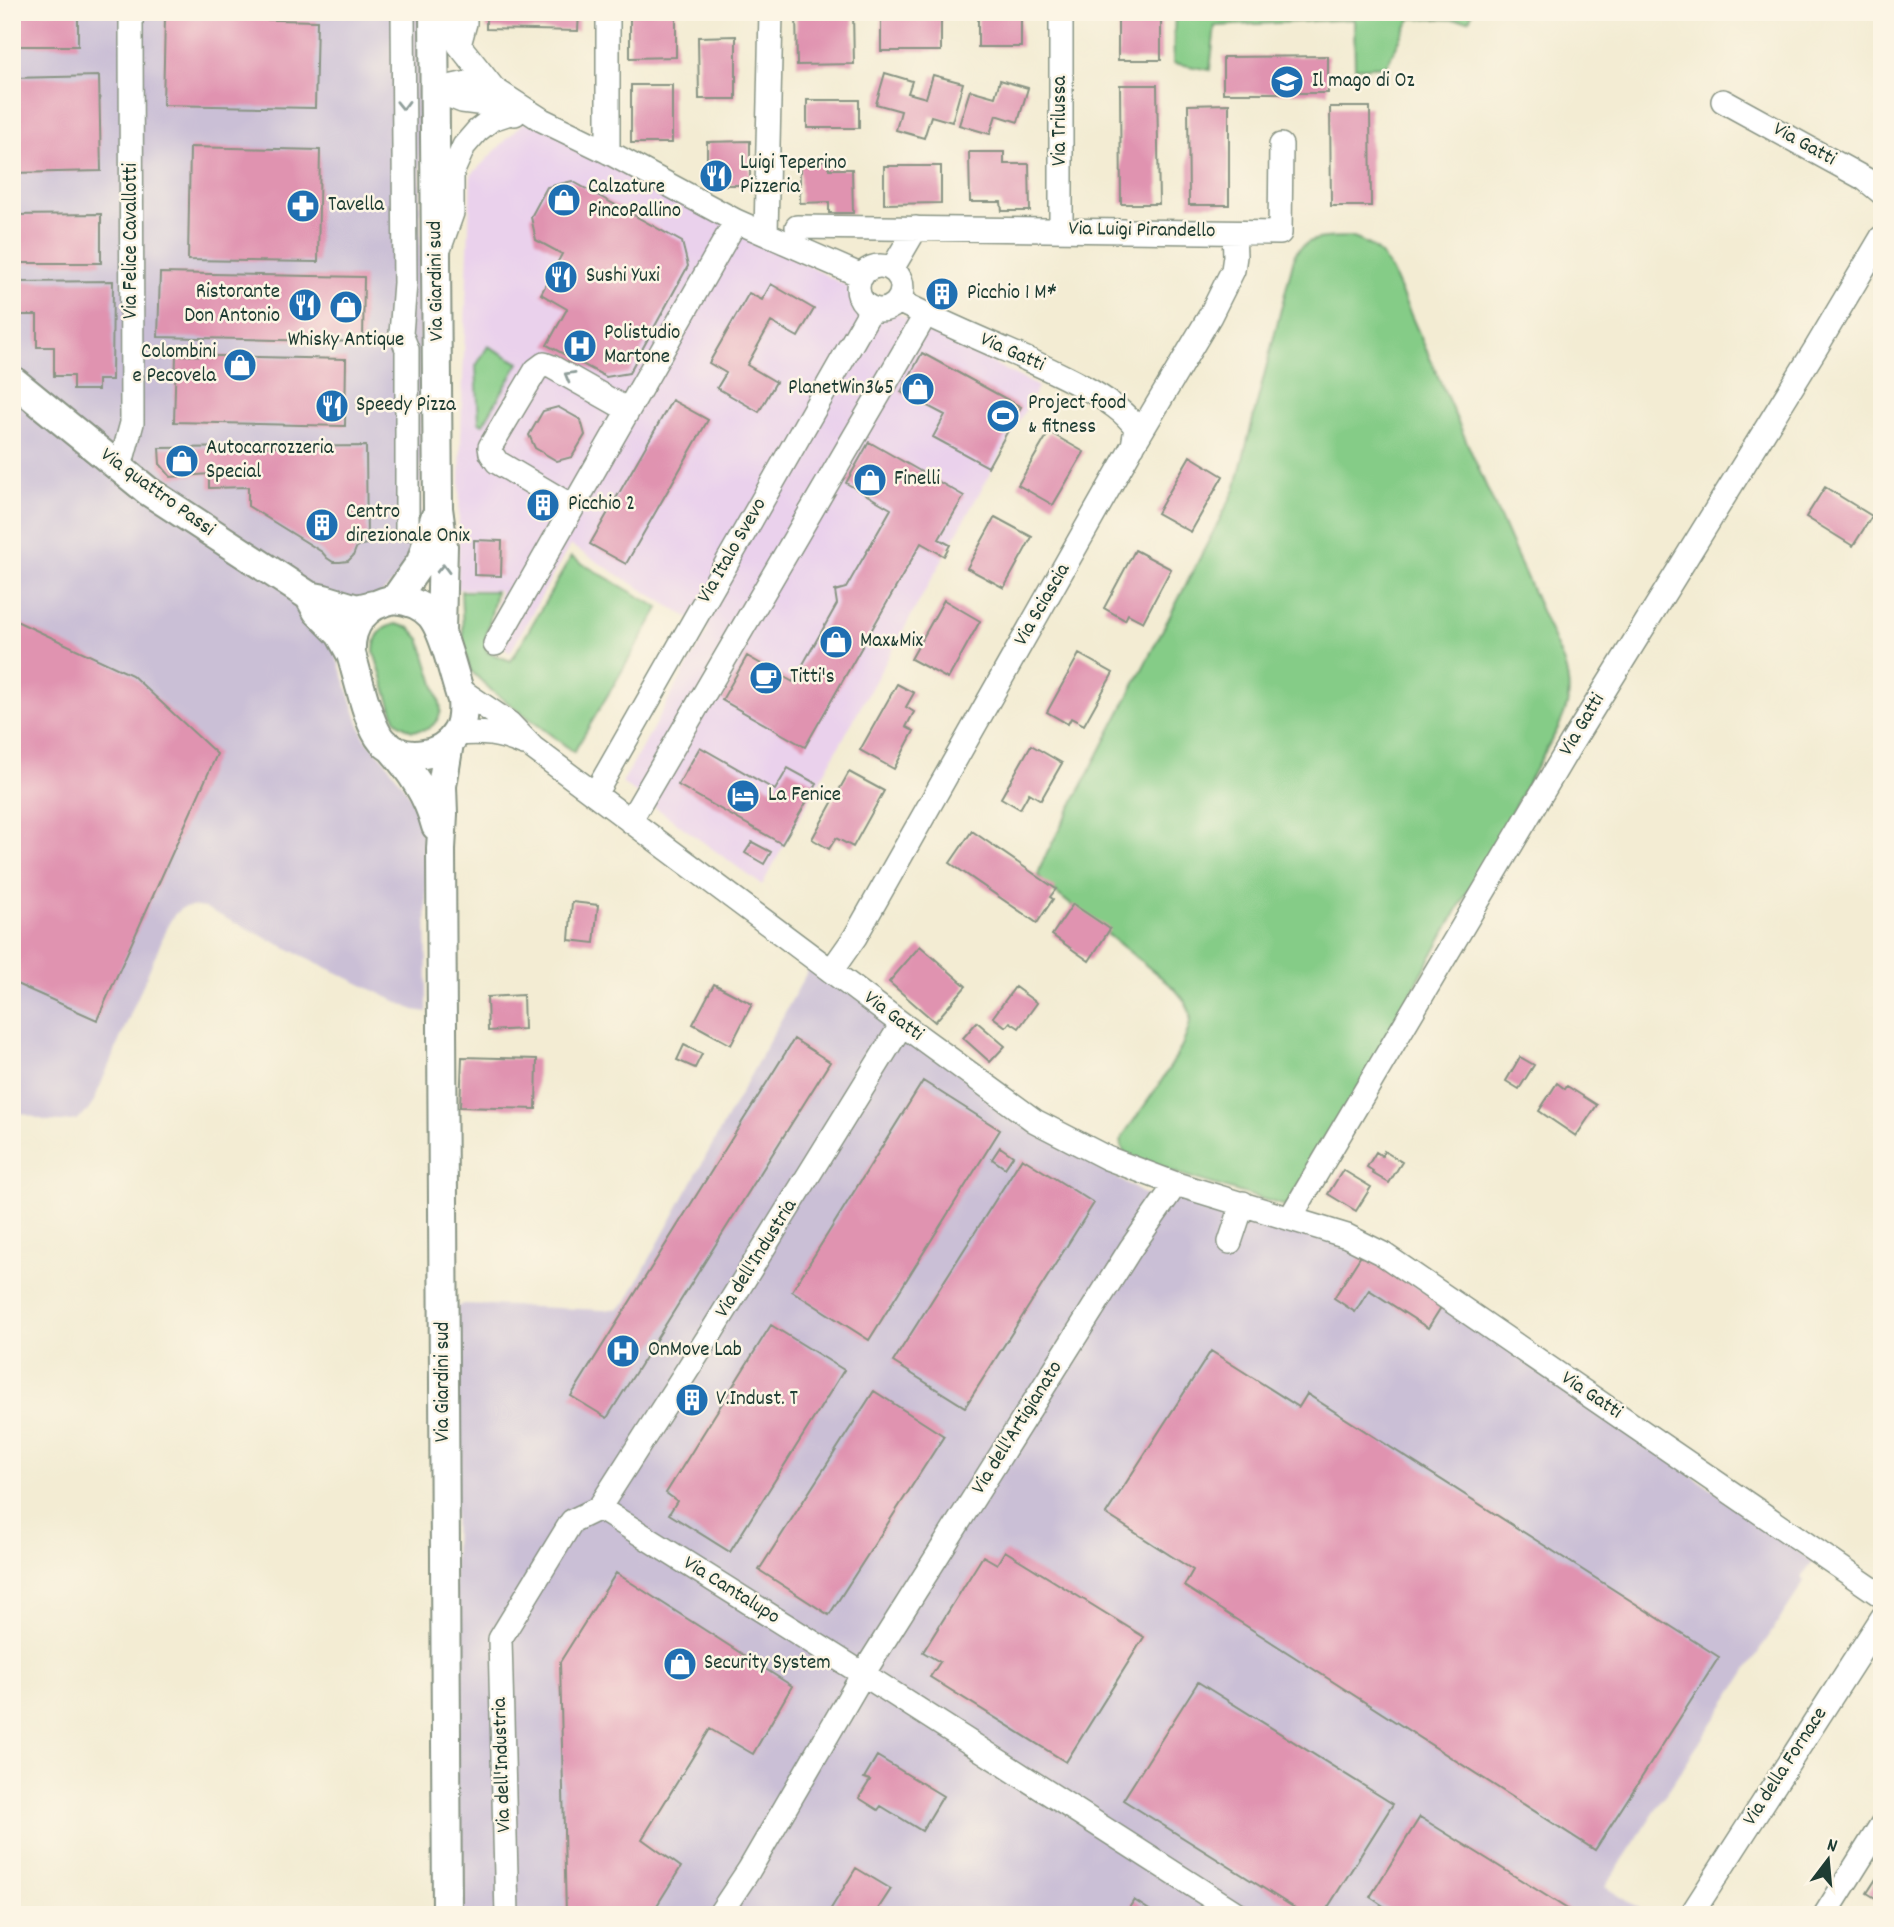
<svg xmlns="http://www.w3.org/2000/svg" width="1894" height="1927" viewBox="0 0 1894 1927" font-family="Dekko,sans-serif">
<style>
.built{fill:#ead1ec}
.industrial{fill:#cabfd6}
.green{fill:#85cc87;stroke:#52845e;stroke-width:2}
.building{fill:#e093b0}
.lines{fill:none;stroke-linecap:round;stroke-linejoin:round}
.minor-casing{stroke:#899484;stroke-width:26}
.major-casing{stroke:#899484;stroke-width:32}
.minor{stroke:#fff;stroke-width:23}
.major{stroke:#fff;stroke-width:28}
.oneway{stroke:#8f9e9a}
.labels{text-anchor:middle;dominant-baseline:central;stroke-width:5;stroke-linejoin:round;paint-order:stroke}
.poi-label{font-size:21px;fill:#1f3d34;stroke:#fcf5e5;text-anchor:start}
.street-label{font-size:21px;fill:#1f3d34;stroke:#fcf5e5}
</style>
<rect width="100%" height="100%" fill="#fcf5e5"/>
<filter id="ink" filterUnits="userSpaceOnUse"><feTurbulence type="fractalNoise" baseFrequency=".0143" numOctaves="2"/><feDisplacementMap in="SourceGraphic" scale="14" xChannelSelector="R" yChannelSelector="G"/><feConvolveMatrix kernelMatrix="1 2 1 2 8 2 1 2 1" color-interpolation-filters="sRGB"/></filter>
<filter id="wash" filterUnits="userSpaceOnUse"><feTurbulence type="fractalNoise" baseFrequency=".00686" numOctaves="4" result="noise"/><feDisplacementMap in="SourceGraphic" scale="28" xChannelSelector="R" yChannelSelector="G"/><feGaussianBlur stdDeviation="1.57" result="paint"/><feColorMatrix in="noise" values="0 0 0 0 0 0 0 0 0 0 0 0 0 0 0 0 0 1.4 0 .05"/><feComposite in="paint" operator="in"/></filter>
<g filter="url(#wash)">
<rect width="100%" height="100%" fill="#f3ecd3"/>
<path class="built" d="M528,118l510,269 -276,498 -140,-102 86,-153 -138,-85 -60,108 -19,-15 9,-48 -43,-1 5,-186 9,-228z"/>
<path class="industrial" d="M12,12h408l1,525 -11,28 -78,79 32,93 20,22 25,35 10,21 7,43 1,154 -13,-2 -209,-102 -14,-2 -9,2 -8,7 -5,8 -76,180 -6,9 -11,8 -14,2 -15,-1 -35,-11z
M812,963l218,163 119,71 41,-3 193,60 430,308 -11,15 3,4 -200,306 45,28h-1200l7,-608 6,-3 140,6 16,-2 7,-6z"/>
<path class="green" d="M1175,12h298l-4,8 -58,-2 -25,48 -31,2 -1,-49 -139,7 -5,44 -37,-7z
M1350,237c21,6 32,16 42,35l172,391c8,27 6,42 -7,67l-255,460 -17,16 -159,-48 -5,-14 1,-7c18,-26 71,-93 68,-122 -1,-11 -10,-20 -17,-28l-128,-103 -7,-9 4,-12 193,-373 60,-236c13,-19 34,-16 55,-17z
M488,346l31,17 -36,61 -4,-2 -3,-56z
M571,557l88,51 -85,144 -82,-61 -21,-20 -7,-21 -3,-59h35l-10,47 1,14 24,9z
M396,624l14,4 10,11 20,64 1,8 -3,8 -5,6 -6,4 -15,2 -13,-7 -4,-5 -21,-67c0,-15 7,-25 22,-28z"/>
<g id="blocks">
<path class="building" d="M12,12h66v34h-66z
M486,12h93l-1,19 -92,-2z
M630,12h46v45l-46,1z
M796,12h57l1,52 -57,1z
M881,12h60v39h-60z
M978,12h43v35h-43z
M1118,12h43v48h-43z
M165,17l152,4 -2,87 -152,-3z
M736,36v63h-37l-1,-62z
M1328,56v37h-105v-36z
M885,73l27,8 -4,12 18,5 7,-23 30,8 -11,39 -21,-6 -7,22 -28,-8 5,-19 -25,-7z
M99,76l2,95 -89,2v-95z
M1000,80l28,8 -10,34 -22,-7 -6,19 -31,-9 11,-35 25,7z
M631,85h41v58h-41z
M1120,85h37l2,119h-38z
M807,100h52v28h-52z
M1229,104v101h-40l-1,-100z
M1330,107h40l1,99h-40z
M750,141v44h-34l-6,-2 -3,-6v-35z
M190,147l130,3 -2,112 -130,-2z
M969,152h35v12h25l1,47h-28l-1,-9h-31z
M800,161h29v8h23l1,44h-24v-11l-29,1z
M884,166h57v37l-57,1z
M572,181l110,61 6,24 -59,107 -23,4 -59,-32 20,-36 -26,-15 21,-40 -26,-14 -5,-23 16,-30z
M101,214v49h-89v-48z
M160,273l204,4 -1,65 -205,-5z
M113,281l-1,99h-14v10h-25v-14h-19v-29h-17v-32h-25v-33z
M771,284l43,25 -16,28 -27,-15 -24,43 29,17 -17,30 -42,-24 9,-15 -17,-10 40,-70 13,7z
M936,290l12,1v7l-12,-1z
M922,353l99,54 -33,60 -55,-30 12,-22 -44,-23z
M176,355l170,4 -1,67 -171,-4z
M672,400l36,20 -82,144 -36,-20z
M558,407l23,13 4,15 -13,22 -15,4 -22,-13 -6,-13 14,-24z
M1049,432l35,20 -31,53 -35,-20z
M869,442l95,54 -25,43 11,6 -6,11 -23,-13 -116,204 -83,-47 25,-44 46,26 44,-78 -2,-13 11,-3 45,-79 -45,-26z
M366,446l1,98 -10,2 -4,10 -5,5 -8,1h-7l-6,-4 -5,-6 -74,-46v-19l-39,1v-14l-38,3 -11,-13 -1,-16z
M1190,456l33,20 -32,56 -34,-19z
M1825,487l47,29 -19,30 -47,-29z
M995,517l37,20 -28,51 -37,-20z
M474,540l28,1 -1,35 -27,-1z
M1135,550l36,19 -28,53 -15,-8 -3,6 -21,-12z
M944,600l36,21 -32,58 -37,-20z
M12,619l120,56 85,79 -120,266 -85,-38z
M1079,654l34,19 -29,52 -13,-7 -3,6 -21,-12z
M897,684l17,9 -8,14 8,5 -8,15 8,4 -20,38 -34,-19z
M1031,745l31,18 -21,37 -12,-7 -9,16 -19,-11z
M700,747l75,43 13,-22 29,16 -35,60 -104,-59z
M849,772l35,19 -31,56 -17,-9 -7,11 -17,-10z
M972,831l84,58 -6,8 3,2 -16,24 -87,-60z
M752,842l19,10 -7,12 -19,-11z
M572,902l26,3 -4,38 -25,-3z
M1073,904l37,25 -21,32 -37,-26z
M920,946l46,40 -31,36 -46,-40z
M714,984l38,20 -21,41 -38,-21z
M1015,987l22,16 -18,25 -9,-6 -4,5 -13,-10z
M523,995l1,34 -36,2 -1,-34z
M977,1022l28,24 -15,16 -27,-24z
M794,1039l36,23 -223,356 -36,-22z
M684,1045l18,9 -7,14 -18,-8z
M462,1057l75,2 -1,50 -76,-2z
M1520,1057l14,8 -15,24 -13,-8z
M923,1081l77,49 -131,210 -77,-49z
M1557,1083l8,6 2,-3 30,19 -21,31 -37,-25z
M1000,1147l13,9 -8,12 -13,-9z
M1384,1151l18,11 -13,21 -17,-10 1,-2 -6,-4 9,-15 6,4z
M1022,1158l72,45 -129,204 -72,-45z
M1343,1170l28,17 -15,24 -28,-17z
M1362,1254l81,50 -15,24 -59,-38 -14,22 -21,-14z
M771,1325l73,45 -114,182 -61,-38 8,-13 -11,-8z
M1211,1351l88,56 8,-13 412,263 -124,193 -411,-264 9,-16 -87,-56z
M690,1391l10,7 -6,10 -11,-7z
M874,1391l70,45 -115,179 -70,-45z
M1005,1551l139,86 -78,125 -136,-85 10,-15 -17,-10 60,-96 14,8z
M616,1573l176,113 -39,68 -43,-25 -68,110 39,28 -30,48h-85l-6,-253z
M1198,1682l195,122 -70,111h-17l-183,-115z
M877,1756l66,40 -21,35 -41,-25 -3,4 -19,-12 11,-18 -6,-2z
M1420,1817l157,98h-180l-27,-18z
M856,1868l35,21 -17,26h-47z
M1876,1879l6,4v19l-15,-9z
M1134,1900l23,15h-32z"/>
</g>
</g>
<g filter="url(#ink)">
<use href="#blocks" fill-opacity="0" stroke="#899484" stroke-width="2"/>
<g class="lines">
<defs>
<path id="minor" d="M403,12l2,271 -4,51 6,15v179
M442,12l17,33 35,44
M1061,12v217
M459,45l6,-22v-11
M434,90l38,-8 22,7 48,31 66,32 128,69 126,55
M434,90l28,11 31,4 22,9
M1723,101l142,78 17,14
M608,152v-140
M797,227l483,6 1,-88
M766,233l5,-221
M440,247l12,-34v-40l12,-27 13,-15 15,-12 18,-6
M858 288a22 22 0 1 1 44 0a22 22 0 1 1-44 0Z
M892,269l24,-41
M898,301c31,15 62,29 94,43 36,16 124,51 144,84l-3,18
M120,467l12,-44 -1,-411
M573,507l-76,-45 -6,-9 -1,-6 46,-77 8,-6 8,3 76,43
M495,644l241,-423
M459,689l50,34 24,25 369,276 133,97 72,37 69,26 171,52 36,18 499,342
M456,734c27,-2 43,-1 68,10
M595,794l277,-486
M630,821l296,-507
M831,971l24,-34 277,-490 78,-131 23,-46 2,-14 -1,-23
M1290,1218l281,-474 245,-396 66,-111
M1230,1242l13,-39
M599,1508l264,166 376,241
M507,1915l-7,-276 72,-118 27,-13 112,-175 191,-309
M719,1915l30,-45 114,-196 268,-426 45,-64
M1691,1915l191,-297
M1825,1915l57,-91"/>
<path id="major" d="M434,12l4,496 5,38 -2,85
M12,380l136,111 161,105 15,3 33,10 17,-4
M309,596l8,15 23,23 11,20
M395,599c36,4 43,23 53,54 5,16 9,32 14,47 1,12 1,22 -5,32 -15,26 -54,31 -75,9 -14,-16 -24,-65 -31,-87 -2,-29 14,-50 44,-55z
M395,599l26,-37 14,-44
M390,747c21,24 38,48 46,79
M447,1915l-6,-1066 2,-35 -1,-28 7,-43"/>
</defs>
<use href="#minor" class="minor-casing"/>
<use href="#major" class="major-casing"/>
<use href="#minor" class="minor"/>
<use href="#major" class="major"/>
</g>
<defs><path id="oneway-chevron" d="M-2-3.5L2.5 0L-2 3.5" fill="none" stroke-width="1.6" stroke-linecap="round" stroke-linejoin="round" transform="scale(1.75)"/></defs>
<g class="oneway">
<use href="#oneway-chevron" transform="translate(403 105) rotate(89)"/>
<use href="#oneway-chevron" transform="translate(569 376) rotate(-150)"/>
<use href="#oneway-chevron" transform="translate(443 569) rotate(-89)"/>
</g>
</g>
<defs>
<symbol id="school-disc" viewBox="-11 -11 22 22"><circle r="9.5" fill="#1f6fb2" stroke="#fcf5e5"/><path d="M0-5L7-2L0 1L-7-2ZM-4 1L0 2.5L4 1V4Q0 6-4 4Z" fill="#fff"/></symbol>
<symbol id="restaurant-disc" viewBox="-11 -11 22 22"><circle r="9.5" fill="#1f6fb2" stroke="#fcf5e5"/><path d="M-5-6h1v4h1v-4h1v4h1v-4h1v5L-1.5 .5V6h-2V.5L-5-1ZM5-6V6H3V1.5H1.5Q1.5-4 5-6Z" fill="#fff"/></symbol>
<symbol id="shop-disc" viewBox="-11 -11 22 22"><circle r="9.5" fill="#1f6fb2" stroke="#fcf5e5"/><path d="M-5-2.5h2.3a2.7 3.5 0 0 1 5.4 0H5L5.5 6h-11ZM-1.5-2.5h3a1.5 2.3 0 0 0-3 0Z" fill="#fff"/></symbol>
<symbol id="pharmacy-disc" viewBox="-11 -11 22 22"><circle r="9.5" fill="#1f6fb2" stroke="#fcf5e5"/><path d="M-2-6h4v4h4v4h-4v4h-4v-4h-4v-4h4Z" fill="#fff"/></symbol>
<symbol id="building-disc" viewBox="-11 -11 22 22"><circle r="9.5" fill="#1f6fb2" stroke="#fcf5e5"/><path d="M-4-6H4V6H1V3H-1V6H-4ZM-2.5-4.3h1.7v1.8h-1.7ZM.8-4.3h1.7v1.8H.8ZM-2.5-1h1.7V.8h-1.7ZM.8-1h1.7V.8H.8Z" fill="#fff"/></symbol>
<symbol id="hospital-disc" viewBox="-11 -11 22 22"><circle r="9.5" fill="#1f6fb2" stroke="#fcf5e5"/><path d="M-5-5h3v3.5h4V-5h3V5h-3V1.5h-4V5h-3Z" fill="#fff"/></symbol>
<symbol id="stadium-disc" viewBox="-11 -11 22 22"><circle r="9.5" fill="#1f6fb2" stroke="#fcf5e5"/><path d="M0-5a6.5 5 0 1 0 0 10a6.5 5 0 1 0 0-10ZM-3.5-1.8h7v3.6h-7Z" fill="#fff"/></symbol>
<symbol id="cafe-disc" viewBox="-11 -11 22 22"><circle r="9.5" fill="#1f6fb2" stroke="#fcf5e5"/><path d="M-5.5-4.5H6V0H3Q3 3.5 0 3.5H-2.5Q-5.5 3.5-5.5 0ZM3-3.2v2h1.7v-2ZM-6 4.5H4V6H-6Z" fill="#fff"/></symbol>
<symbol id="hotel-disc" viewBox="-11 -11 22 22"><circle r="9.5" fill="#1f6fb2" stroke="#fcf5e5"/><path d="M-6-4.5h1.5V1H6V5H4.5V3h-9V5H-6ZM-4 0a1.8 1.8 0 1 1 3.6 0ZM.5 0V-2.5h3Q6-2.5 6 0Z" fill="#fff"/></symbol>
</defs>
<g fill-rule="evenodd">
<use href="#school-disc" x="1268" y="63" width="38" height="38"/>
<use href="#restaurant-disc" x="697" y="157" width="38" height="38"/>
<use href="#shop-disc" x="545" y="181" width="38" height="38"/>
<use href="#pharmacy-disc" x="284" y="187" width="38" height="38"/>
<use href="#restaurant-disc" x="542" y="258" width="38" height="38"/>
<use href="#building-disc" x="923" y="275" width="38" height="38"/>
<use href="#restaurant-disc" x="286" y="286" width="38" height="38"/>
<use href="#shop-disc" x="327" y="288" width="38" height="38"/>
<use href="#hospital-disc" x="561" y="327" width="38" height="38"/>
<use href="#shop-disc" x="221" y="346" width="38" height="38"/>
<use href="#shop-disc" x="899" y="370" width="38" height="38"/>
<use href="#restaurant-disc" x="313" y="387" width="38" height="38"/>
<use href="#stadium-disc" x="984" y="397" width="38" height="38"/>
<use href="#shop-disc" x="163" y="442" width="38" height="38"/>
<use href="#shop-disc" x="851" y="461" width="38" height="38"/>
<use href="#building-disc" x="524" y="486" width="38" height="38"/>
<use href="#building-disc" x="303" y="506" width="38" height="38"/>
<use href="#shop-disc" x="817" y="623" width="38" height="38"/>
<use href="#cafe-disc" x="747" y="659" width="38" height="38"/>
<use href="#hotel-disc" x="724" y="777" width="38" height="38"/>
<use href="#hospital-disc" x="604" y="1332" width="38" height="38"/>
<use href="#building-disc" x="673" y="1381" width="38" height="38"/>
<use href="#shop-disc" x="661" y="1645" width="38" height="38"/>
</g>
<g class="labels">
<g class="poi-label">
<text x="1312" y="82">Il mago di Oz</text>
<text x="740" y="164">Luigi Teperino<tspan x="740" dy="24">Pizzeria</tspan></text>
<text x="588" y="188">Calzature<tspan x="588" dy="24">PincoPallino</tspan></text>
<text x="328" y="206">Tavella</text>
<text x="586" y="277">Sushi Yuxi</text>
<text x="280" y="293" text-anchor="end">Ristorante<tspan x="280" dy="24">Don Antonio</tspan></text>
<text x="967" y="294">Picchio 1 M*</text>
<text x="604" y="334">Polistudio<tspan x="604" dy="24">Martone</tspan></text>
<text x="346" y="341" text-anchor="middle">Whisky Antique</text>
<text x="216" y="353" text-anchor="end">Colombini<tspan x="216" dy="24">e Pecovela</tspan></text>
<text x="894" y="389" text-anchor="end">PlanetWin365</text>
<text x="1028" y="404">Project food<tspan x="1028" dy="24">&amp; fitness</tspan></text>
<text x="356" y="406">Speedy Pizza</text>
<text x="206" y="449">Autocarrozzeria<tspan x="206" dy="24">Special</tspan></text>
<text x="894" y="480">Finelli</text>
<text x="568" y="505">Picchio 2</text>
<text x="346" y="513">Centro<tspan x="346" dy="24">direzionale Onix</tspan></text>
<text x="860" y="642">Max&amp;Mix</text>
<text x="790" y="678">Titti's</text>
<text x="768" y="796">La Fenice</text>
<text x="648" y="1351">OnMove Lab</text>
<text x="716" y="1400">V.Indust. T</text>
<text x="704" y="1664">Security System</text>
</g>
<g class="street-label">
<text transform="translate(1061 121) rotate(-90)">Via Trilussa</text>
<text transform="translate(1804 145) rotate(29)">Via Gatti</text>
<text transform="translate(1142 231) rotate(1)">Via Luigi Pirandello</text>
<text transform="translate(132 241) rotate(-90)">Via Felice Cavallotti</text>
<text transform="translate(437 281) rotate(-91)">Via Giardini sud</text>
<text transform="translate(1012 353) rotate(24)">Via Gatti</text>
<text transform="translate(157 493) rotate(36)">Via quattro Passi</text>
<text transform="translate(733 551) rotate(-60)">Via Italo Svevo</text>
<text transform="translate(1043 605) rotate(-60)">Via Sciascia</text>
<text transform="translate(1583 725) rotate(-59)">Via Gatti</text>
<text transform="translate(893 1017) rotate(37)">Via Gatti</text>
<text transform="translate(757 1259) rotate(-58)">Via dell'Industria</text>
<text transform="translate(444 1382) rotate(-90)">Via Giardini sud</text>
<text transform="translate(1591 1396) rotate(34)">Via Gatti</text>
<text transform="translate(1018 1428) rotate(-58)">Via dell'Artigianato</text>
<text transform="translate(731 1591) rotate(32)">Via Cantalupo</text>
<text transform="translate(503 1765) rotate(-92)">Via dell'Industria</text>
<text transform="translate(1786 1767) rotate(-57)">Via della Fornace</text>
</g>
</g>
<rect width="1894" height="1927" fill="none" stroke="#fcf5e5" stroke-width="42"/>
<g transform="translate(1828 1860) rotate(16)" stroke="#fcf5e5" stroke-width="5" paint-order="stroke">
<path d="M0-5L12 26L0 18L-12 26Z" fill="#1f3d34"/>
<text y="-10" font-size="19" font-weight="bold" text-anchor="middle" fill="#1f3d34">N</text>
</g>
</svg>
